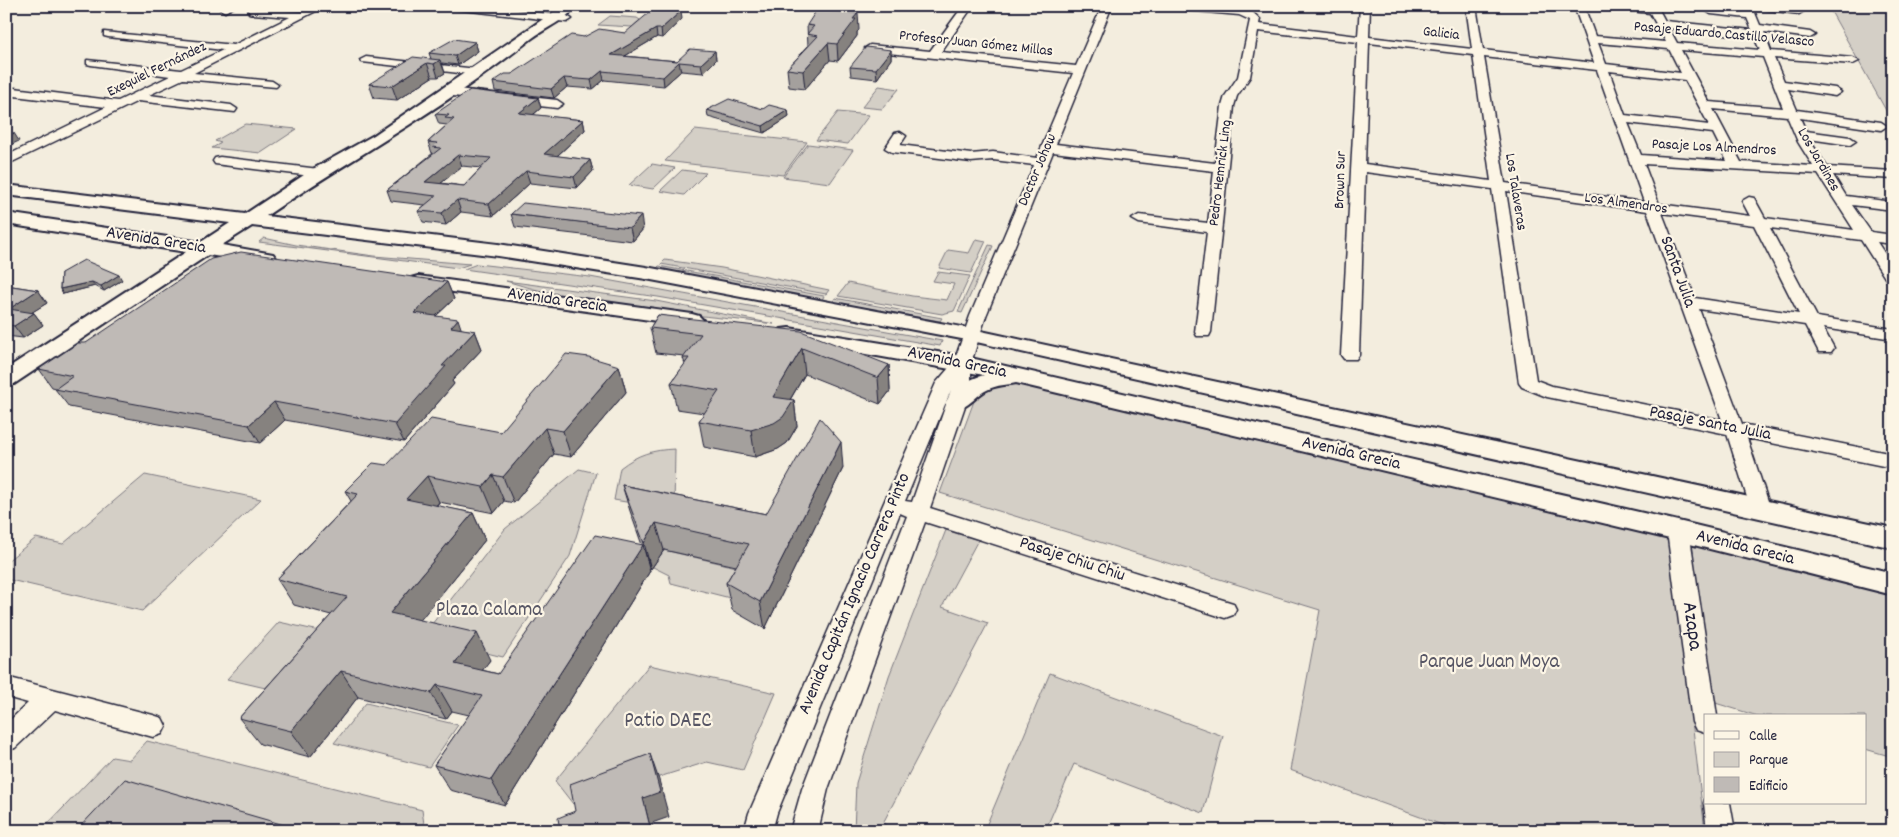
<svg xmlns="http://www.w3.org/2000/svg" width="1899" height="837" viewBox="0 0 1899 837" font-family="Dekko,sans-serif">
<style>
.green{fill:#d4cfc6;stroke:#7b7880}
.lines{fill:none;stroke-linecap:round;stroke-linejoin:round}
.minor-casing{stroke:#22223b;stroke-width:3}
.major-casing{stroke:#22223b;stroke-width:4}
.minor{fill:#fcf5e5;fill-rule:evenodd}
.major{fill:#fcf5e5;fill-rule:evenodd}
.wall{fill:#a4a09d;stroke:#22223b;fill-rule:evenodd}
.shaded-wall{fill:#86827f;stroke:#22223b}
.building{fill:#bfbab6;stroke:#22223b;fill-rule:evenodd}
.labels{text-anchor:middle;dominant-baseline:central;stroke-width:4.5;stroke-linejoin:round;paint-order:stroke}
.far-street-label{font-size:15px;fill:#22223b;stroke:#fcf5e5}
.street-label{font-size:18px;fill:#22223b;stroke:#fcf5e5}
.near-park-label{font-size:21px;fill:#575665;stroke:#fcf5e5}
.near-street-label{font-size:21px;fill:#22223b;stroke:#fcf5e5}
</style>
<rect width="100%" height="100%" fill="#f3edde"/>
<filter id="ink" filterUnits="userSpaceOnUse"><feTurbulence type="fractalNoise" baseFrequency=".02" numOctaves="2"/><feDisplacementMap in="SourceGraphic" scale="10" xChannelSelector="R" yChannelSelector="G"/><feConvolveMatrix kernelMatrix="1 2 1 2 8 2 1 2 1" color-interpolation-filters="sRGB"/></filter>
<g filter="url(#ink)">
<path class="green" d="M1828,6h56l9,13v104z
M610,16l27,2 3,2 -8,7 -34,-2z
M879,86l20,3 -17,20 -20,-2z
M838,112l31,3 -21,29 -32,-4z
M245,124l52,5 -36,24 -49,-5 9,-5 -6,-2z
M695,130l112,12 -24,33 -118,-14z
M808,144l45,6 -23,33 -47,-6z
M652,164l23,4 -22,21 -24,-4z
M682,170l24,3 -22,22 -24,-4z
M264,238l32,7 78,11 96,8 -12,4 -199,-26z
M976,239l10,2 -15,32 -32,-5 9,-18 21,3z
M989,245l4,1 -31,67 -4,-1z
M665,260l57,8 107,22 -3,4 -165,-30z
M477,264l113,13 352,64 -2,5 -282,-49 -194,-28z
M659,266l165,30 -2,4 -166,-31z
M938,272l32,4 -16,35 -12,3 -104,-18 10,-13 64,13 35,4 7,-16 -21,-3z
M506,281l150,20 118,23c-89,-11 -182,-16 -268,-43z
M835,298l107,20 -2,3 -107,-19z
M1008,380l885,209v168l-28,-8v-33h-107l-69,-21 16,136h-246l-169,-61 30,-160 -380,-117 37,-100z
M675,449l-1,61 -60,-10 6,-32c18,-14 32,-18 55,-19z
M579,469l17,4 -26,83 -67,101 -81,-20 83,-108z
M145,475l116,24 -119,112 -136,-32v-17l30,-24 27,6z
M946,530l32,10 -36,67 46,16 -105,200 15,8h-44l2,-48 33,-107z
M642,545l112,26 -16,29 -67,-17 -2,-8 -38,-19z
M279,622l45,10 -50,58 -47,-11z
M649,665l127,28 -33,77 -36,-8 -134,42 -18,-23z
M1050,673l173,63 -20,77 -129,-49 -29,67h-61z
M366,703l92,22 -29,42 -95,-24z
M147,741l275,69 3,21h-384l71,-74 18,3z"/>
<g class="lines">
<defs>
<path id="minor" d="M223,6h13l-11,6 -5,-3z
M313,6h13l-132,67 78,8 6,4 -2,2 -93,-8 -34,16 82,10 6,4 -2,3 -97,-11 -132,64v-9l100,-49 -100,-12v-8l112,14 52,-25 -79,-11 -4,-1v-4l94,10 42,-20 -115,-13 -4,-1v-4l130,13 56,-28 -37,-3 -4,-1v-4l52,3z
M448,6h34l85,10 5,3 -5,3 -114,-13z
M963,6h10l-32,46 135,14 26,-60h10l-56,138 159,19 7,-57 3,-10 13,-19 12,-57 -11,-5 -67,-6 -5,-3h42l41,4 10,9 -1,5 99,12 2,-30h10l-1,31 103,12 -6,-43h10l7,44 111,13 -20,-57h10l11,30 71,6 -16,-29 -36,-4 -5,-3h48l8,15 87,9 -5,-12 -36,-4 -5,-3 5,-3 33,3 -2,-5h42l19,3 1,2 -5,3 -46,-6 7,17 50,7 5,3 -5,3 -46,-6 7,19 82,7 6,3 -6,3 -79,-6 10,23 51,7 6,4 -6,4 -47,-7 9,21 84,12 6,4 -6,4 -81,-12 6,13 44,6 6,4 -6,4 -41,-6 18,28 66,4v8l-60,-4 13,21 47,6v8l-41,-5 19,27 22,3v9l-16,-2 16,24v17l-6,-2 -26,-41 -91,-12 47,89 76,12v10l-70,-11 11,20 -3,4h-12l-14,-27 -106,-16 43,115 151,30v14l-146,-30 24,72 -3,5 -7,2 -7,-2 -3,-5 -24,-76 -180,-37 -25,-10 -3,-4 -27,-194 -127,-17 -6,183 -3,4h-12l-3,-4 17,-313 -100,-11 -8,46 -13,19 -3,10 -23,226 -2,4h-12l-2,-4 12,-100 -68,-9 -7,-4 7,-4 69,8 6,-52 -161,-19 -67,164 -15,47v20l-5,20 -36,105 303,95 3,6 -3,6 -8,3 -300,-96 -97,267 -10,42h-28l12,-42 105,-273 -7,-3 -123,300 -5,18h-28l5,-18 187,-430 18,-21 16,-46 64,-151 -41,-5 -22,2 -79,-10 -7,-4 10,-15 5,-1 6,4 -6,9 71,9 22,-2 44,6 36,-85 -203,-22 -5,-3 5,-3 60,6zM1669,28l85,9 6,13 -83,-7zM1369,43l104,12 18,126 -126,-17zM1598,43l71,6 12,24 -75,-9zM1681,50l82,7 20,51 -74,-6zM1484,57l113,13 47,132 -139,-19zM1609,71l76,9 24,45 -84,-10zM1713,109l74,7 11,26 15,24 -72,-4zM1628,123l85,10 14,28 -86,-6zM1644,164l174,10 36,56 -89,-12 -11,-20 -5,-1 -7,4 8,15 -91,-12zM1506,191l141,20 75,209 -170,-34 -16,-6zM1662,213l92,12 45,89 -104,-16zM951,390l-39,112 -7,-1z
M366,57l111,12 6,3 -6,3 -115,-13 -2,-2z
M448,88l109,12 6,4 -6,4 -113,-13 -2,-3z
M220,157l99,12 7,4 -7,4 -104,-13 -2,-3 2,-3z
M1678,523l7,2 4,6 28,185h-12v17l-9,-3 -4,-8 -25,-191 4,-6z
M6,677l147,38 9,3 4,8 -4,8 -9,3 -98,-27 -40,38 -9,3v-27l22,-21 -22,-6z
M1705,799v4h25l5,28h-28l-3,-28z"/>
<path id="major" d="M562,6h15c-11,14 -32,22 -46,33 -83,67 -177,118 -265,177l232,28 148,23 326,62 921,199v20l-921,-207 -326,-62 -148,-23 -246,-30 -30,19 51,9 3,4 -3,4 -7,2 -58,-9 -194,129 -8,2v-17l180,-117 -180,-28v-11l195,29 29,-19 -224,-28v-10l239,29 68,-45 61,-34z
M418,276l274,38 7,2 4,4 -4,4 -7,2 -281,-40 -3,-4 3,-4z
M789,328l173,28 716,165 215,52v22l-215,-54 -662,-158c-9,2 -19,2 -27,6 -16,7 -22,24 -40,19l-4,-5c9,-14 23,-24 39,-28l-203,-36 -3,-5 3,-5z"/>
</defs>
<use href="#minor" class="minor-casing"/>
<use href="#major" class="major-casing"/>
<use href="#minor" class="minor"/>
<use href="#major" class="major"/>
</g>
<path class="wall" d="M716,6h35l-3,3z
M682,19l-20,19 -5,-1 -32,19 52,5 38,-10 1,9 -13,13 -22,-2 -17,15 -60,-6 -11,9 -26,-2 -13,11 -59,-7 -2,-9 19,-8 72,-37 41,-4z
M807,25l52,5 -2,2v4l-19,25 -8,-1 -25,29 -16,-2 -2,-18 21,-23z
M475,42l3,9 -20,14 -16,-2 3,10 -7,4h-6l-35,23 -23,-2 -5,-14 62,-25 -2,-6z
M891,50v9l-14,20 -26,-3 -1,-9z
M538,98l3,10 -8,7 50,5 2,10 -28,26 33,4 3,11 -16,17 -47,-5 -37,33 -32,-4 -15,13 -23,-3 -5,-11 7,-6 -34,-4 -4,-11 46,-37h-1l-4,-11 19,-17 -8,-1 -4,-10zM462,166l19,2 -17,18 -23,-3z
M763,109l25,1 1,7 -25,16 -56,-16 -1,-7z
M511,214l132,15 -10,12 -118,-14z
M61,273l61,7 -18,11 -9,-5 -32,8 -3,-5z
M447,282l7,17 -18,17 25,13 14,2 7,18 -30,32 2,3 -50,58 -119,-22 -25,23 -191,-36 -14,-18 1,-1 -4,-1 -13,-18 47,-26z
M6,285l32,5 9,13 -15,9 2,1 9,12 -20,13 -17,-2z
M658,315l231,50 1,26 -10,13 -75,-30 -15,26h4l3,26 -10,17 -9,6 -23,8 -51,-10 -5,-26 5,-8 -27,-4 -6,-26 14,-19 -2,-6 1,-2 -28,-3 -6,-25z
M619,366l7,26 -55,65 -17,-3 -40,49 -10,-2 -10,12 -55,-11 -2,4 36,7 12,27 -65,80 70,40 -8,10 16,4 144,-129 -12,-34 -8,-26 144,29 77,-46 -78,161 -33,-19 -6,-27 10,-17 -72,-16 -13,19 -7,-20 6,22 -145,234 -55,-15 -16,-25 35,-50 -17,-4 -6,8 -88,-22 -48,60 -50,-13 -21,-26 92,-103 -37,-10 -17,-26 74,-78 -6,-10 42,-26 114,-33z"/>
<path class="shaded-wall" d="M681,11l1,8 -20,19 -1,-9z
M858,13l1,17 -2,2v4l-19,25 -1,-17 16,-25z
M656,29l1,8 -44,26 -2,-8z
M475,42l3,9 -20,14 -3,-9z
M828,43l2,17 -25,29 -2,-18z
M891,50v9l-14,20 -1,-10z
M715,51l1,9 -13,13 -2,-9z
M440,60l5,13 -7,4 -4,-13z
M679,62l2,9 -17,15 -1,-9z
M427,63l5,14 -35,23 -5,-14z
M602,71l2,9 -11,9 -2,-9z
M564,78l3,9 -13,11 -3,-9z
M538,98l3,10 -19,16 -3,-11z
M788,110l1,7 -25,16 -1,-7z
M583,120l2,10 -38,35 -3,-11z
M14,133l5,8 -13,6v-10z
M458,155l4,11 -33,27 -4,-11z
M590,160l3,11 -16,17 -3,-11z
M526,171l4,12 -37,33 -4,-12z
M457,200l4,12 -15,13 -4,-12z
M641,216l2,13 -10,12 -3,-13z
M119,275l3,5 -18,11 -3,-5z
M92,282l3,4 -32,8 -3,-5z
M447,282l7,17 -33,31 -7,-17z
M38,290l9,13 -29,18 -9,-12z
M34,313l9,12 -20,13 -9,-12z
M458,319l6,18 -13,-10z
M475,331l7,18 -30,32 2,3 -50,58 -9,-18 47,-58z
M802,348l3,26 -27,46 16,-20 3,26 -10,17 -9,6 -23,8 -4,-27 22,-33z
M889,365l1,26 -10,13 -2,-26z
M619,366l7,26 -55,65 -8,-26z
M274,402l11,18 -25,23 -11,-18z
M545,428l9,26 -40,49 -11,-26z
M841,442l2,26 -78,161 -5,-27z
M493,475l11,26 -10,12 -11,-26z
M427,476l12,26 -20,24 -13,-27z
M473,513l12,27 -80,99 -15,-26z
M656,523l8,27 -13,19 -7,-26z
M643,545l7,26 -145,234 -14,-25z
M477,633l13,27 -22,30 -13,-26z
M341,671l17,26 -48,60 -19,-26z
M437,685l15,26 -6,8 -15,-26z
M650,754l9,26 10,37 -17,6 2,8h-3l-8,-33z"/>
<path class="building" d="M657,9l24,2 -20,18h-5l-45,26 66,6 13,-12 25,2 -14,13 -22,-2 -16,15 -61,-6 -11,9 -27,-2 -13,11 -58,-7 12,-8h7l59,-39 13,2 15,-8 26,4 25,-21z
M816,11l42,2 -5,6h3l-19,25 -9,-1 -25,28 -16,-2 31,-33 -11,-2 7,-8 -7,-1z
M454,39l21,3 -20,14 -26,-3z
M866,47l25,3 -15,19 -26,-2z
M413,57l27,3 -6,4 -7,-1 -35,23 -23,-2z
M470,90l68,8 -19,15 64,7 -39,34 46,6 -16,17 -48,-6 -37,33 -32,-4 -15,13 -24,-2 18,-15 -49,-6 54,-42 -8,-1 4,-4 -9,-1 26,-23 -9,-1 4,-3 -14,-1zM458,155l33,3 -27,28 -39,-4z
M729,99l34,10 6,-4 19,5 -25,16 -56,-16z
M6,132l8,1 -8,4z
M523,203l118,13 -11,12 -119,-14z
M241,252l206,30 -33,31 44,6 -7,8 24,4 -33,35h4l-51,58 -121,-22 -25,23 -194,-36 18,-13 -34,-7 39,-26h8l125,-84z
M84,260l35,15 -18,11 -9,-4 -32,7 1,-16z
M6,285l32,5 -29,19 25,4 -20,13 -8,-2z
M658,315l143,16 88,34 -11,13 -76,-30 -29,49 21,3 -11,17 -9,6 -23,7 -52,-9 20,-30 -48,-8 18,-25h-6l18,-24 -51,-6z
M566,354l23,3 30,9 -56,65 -18,-3 -42,49 -10,-2 -10,12 -56,-11 -21,23 67,14 -83,100 87,20 -22,31 43,10 97,-139 48,10 -152,235 -57,-15 48,-69 -45,-11 -6,8 -90,-22 -50,60 -52,-13 108,-121 -70,-18 81,-85 -13,-3 28,-28 14,2 44,-46 70,13z
M820,418l21,24 -81,160 -34,-19 23,-39 -93,-21 -12,20 -22,-58 144,29z
M650,754l10,38 -17,6 8,33h-91l-2,-13 17,-7 -5,-27z
M125,779l180,52h-229z"/>
</g>
<g class="labels">
<g class="far-street-label">
<text transform="translate(1441 34) rotate(6)">Galicia</text>
<text transform="translate(1724 35) rotate(5)">Pasaje Eduardo Castillo Velasco</text>
<text transform="translate(976 44) rotate(6)">Profesor Juan Gómez Millas</text>
<text transform="translate(157 70) rotate(-26)">Exequiel Fernández</text>
<text transform="translate(1714 148) rotate(3)">Pasaje Los Almendros</text>
<text transform="translate(1818 160) rotate(60)">Los Jardines</text>
<text transform="translate(1038 170) rotate(-67)">Doctor Johow</text>
<text transform="translate(1221 173) rotate(-83)">Pedro Hemrick Ling</text>
<text transform="translate(1341 180) rotate(-88)">Brown Sur</text>
<text transform="translate(1515 192) rotate(81)">Los Talaveras</text>
<text transform="translate(1626 204) rotate(8)">Los Almendros</text>
</g>
<g class="street-label">
<text transform="translate(156 241) rotate(9)">Avenida Grecia</text>
<text transform="translate(1677 272) rotate(70)">Santa Julia</text>
<text transform="translate(557 301) rotate(8)">Avenida Grecia</text>
<text transform="translate(957 363) rotate(12)">Avenida Grecia</text>
<text transform="translate(1710 424) rotate(11)">Pasaje Santa Julia</text>
<text transform="translate(1351 454) rotate(13)">Avenida Grecia</text>
<text transform="translate(1745 548) rotate(14)">Avenida Grecia</text>
<text transform="translate(1072 560) rotate(18)">Pasaje Chiu Chiu</text>
<text transform="translate(855 594) rotate(-67)">Avenida Capitán Ignacio Carrera Pinto</text>
</g>
<g class="near-park-label">
<text x="489" y="611">Plaza Calama</text>
<text x="1489" y="663">Parque Juan Moya</text>
<text x="668" y="722">Patio DAEC</text>
</g>
<g class="near-street-label">
<text transform="translate(1691 626) rotate(82)">Azapa</text>
</g>
</g>
<rect width="1899" height="837" fill="none" stroke="#fcf5e5" stroke-width="25"/>
<rect x="12" y="12" width="1874" height="812" fill="none" stroke="#22223b" stroke-width="2" filter="url(#ink)"/>
<rect x="1704" y="714" width="162" height="90" fill="#fcf5e5" stroke="#a5a1a1"/>
<rect x="1714" y="731" width="25" height="8" fill="#fcf5e5" stroke="#a5a1a1"/>
<text x="1749" y="740" font-size="15" fill="#22223b">Calle</text>
<rect x="1714" y="752" width="25" height="15" fill="#d4cfc6" stroke="#a5a1a1"/>
<text x="1749" y="764" font-size="15" fill="#22223b">Parque</text>
<rect x="1714" y="777" width="25" height="15" fill="#bfbab6" stroke="#a5a1a1"/>
<text x="1749" y="790" font-size="15" fill="#22223b">Edificio</text>
</svg>
